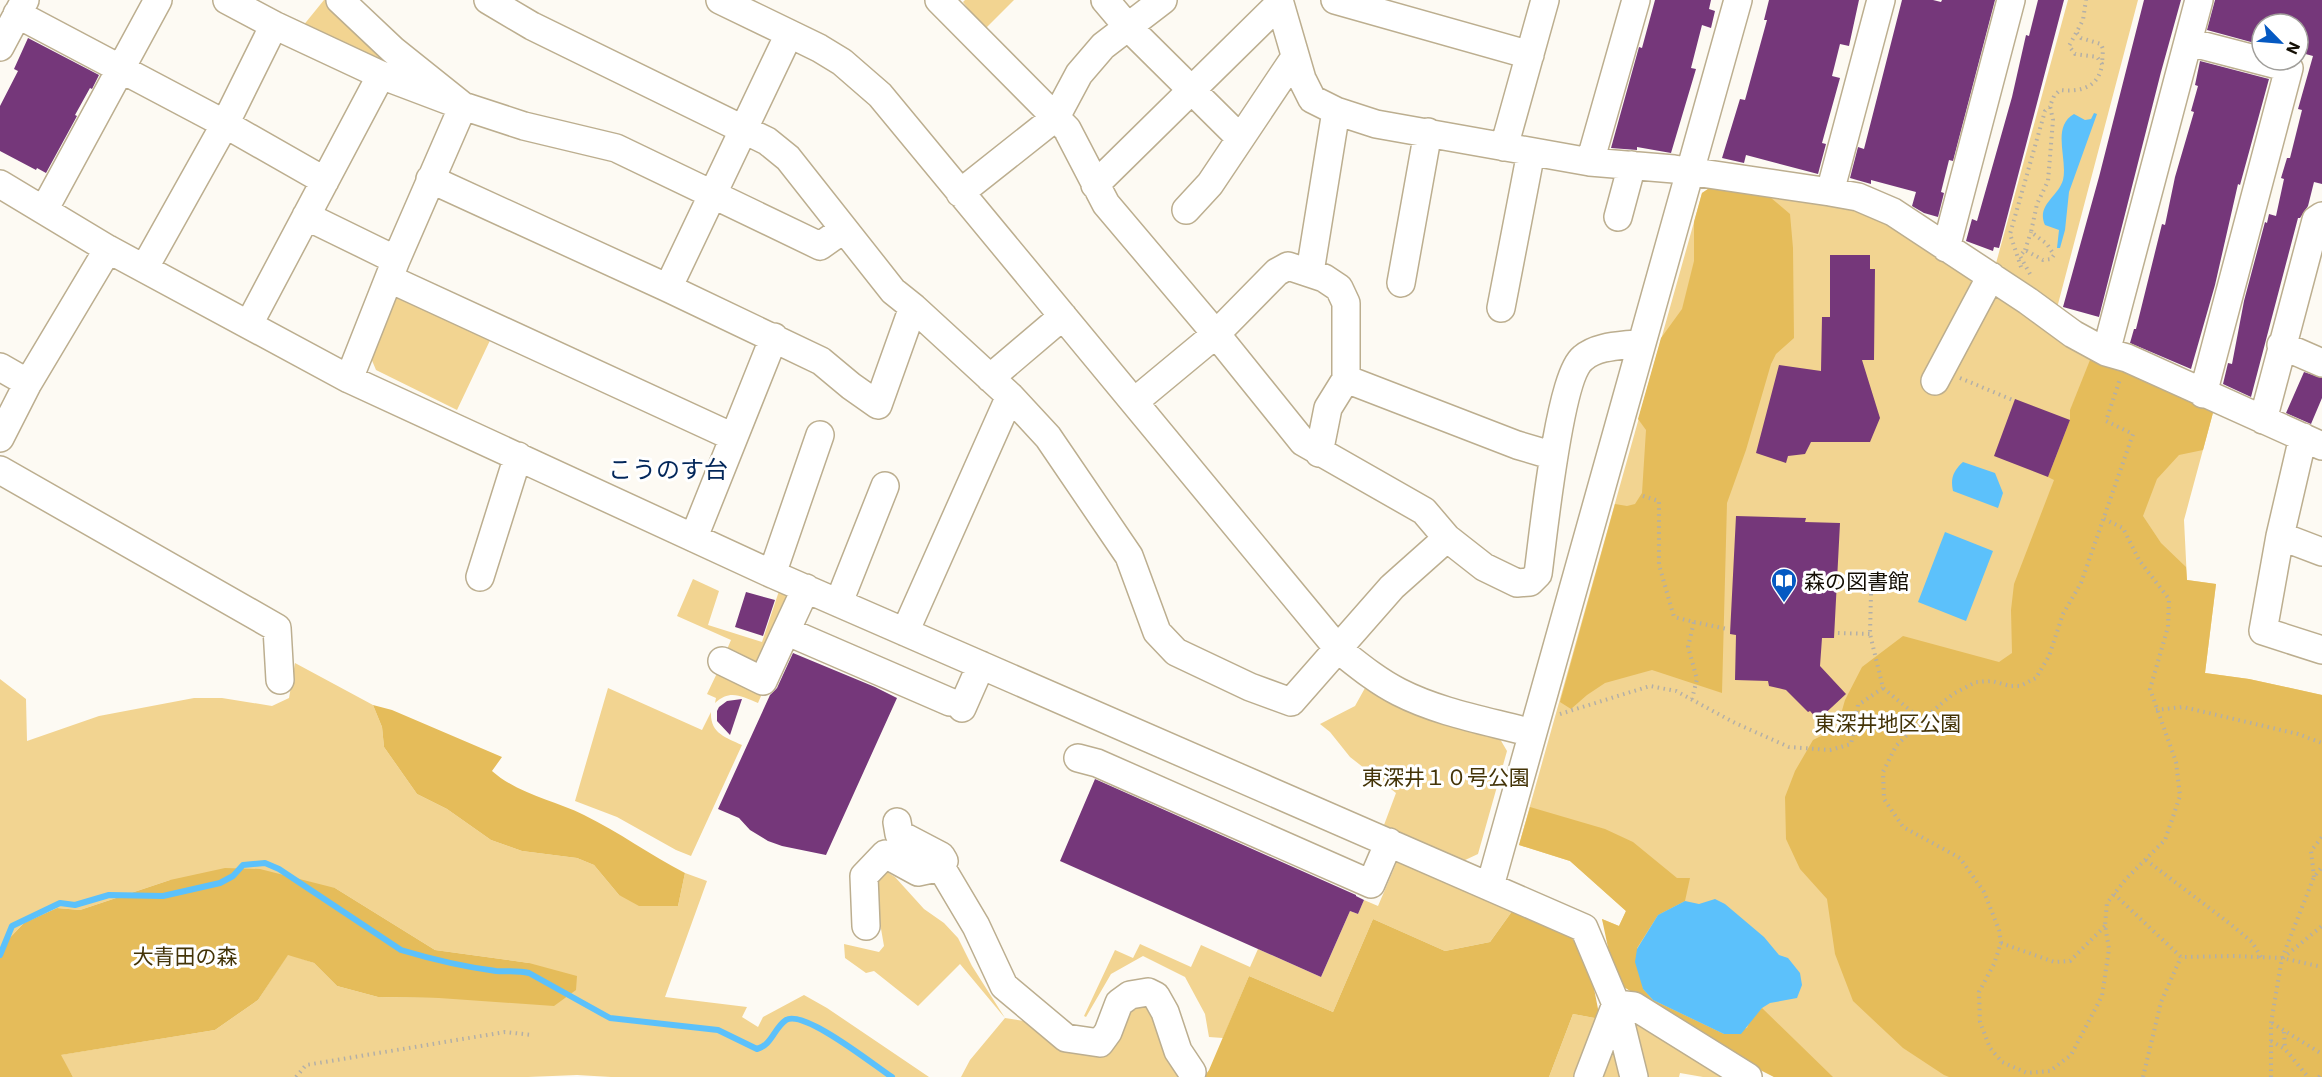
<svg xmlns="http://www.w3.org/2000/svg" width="2322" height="1077" viewBox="0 0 2322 1077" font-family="'IBM Plex Sans','Noto Sans JP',sans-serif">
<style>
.green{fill:#f2d491}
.forest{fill:#e5bc5a}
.water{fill:#5cc1fb}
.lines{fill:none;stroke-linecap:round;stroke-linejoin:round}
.stream{stroke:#5cc1fb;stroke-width:6}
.building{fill:#75377a}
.minor-casing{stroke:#bcae8f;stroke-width:30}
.path{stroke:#b3afa7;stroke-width:4;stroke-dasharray:1.5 4.5;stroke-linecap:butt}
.minor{stroke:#fff;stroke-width:27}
.labels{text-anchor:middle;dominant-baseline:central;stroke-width:6;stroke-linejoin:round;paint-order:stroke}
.poi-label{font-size:21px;fill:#130e04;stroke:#fff;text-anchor:start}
.park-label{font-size:21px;fill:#443408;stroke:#fff}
.quarter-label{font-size:24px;fill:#03275a;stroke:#fff}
</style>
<rect width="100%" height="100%" fill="#fdfaf3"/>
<path class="green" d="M324,0h11l66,60 -10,15 -93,-43z
M965,0h49l-30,30 -21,-28z
M2068,0h70l-81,308 -62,-41z
M1714,185l143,21 357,203 -30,111 3,60 29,4 -11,89 44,6 73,16v382h-548l-150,-90 -22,-68 17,7 7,-15 -56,-50 -51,-16 175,-623 8,-29z
M395,286l99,46 -37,78 -81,-40 -8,-19z
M693,579l26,12 -11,34 54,17 18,-54 14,6 -28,64 -19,7 -22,-11 6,-14 -54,-24z
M295,663l78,42 9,22 2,20 33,47 30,15 44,31 31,11 55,7 17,7 25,30 59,11 7,-33 22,8 -42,116 82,10 -5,10 16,10 5,-10 41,-22 23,13 102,69h-318l-34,-2 -49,2h-455l-13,-22 155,-25 43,-30 30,-46 26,9 23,23 41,11 61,1 90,-35 -94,-13 -100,-62 -165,-8 -90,30 -23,-2 -33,15 -24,25v-269l26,20 1,42 72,-25 95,-18h28l50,8 17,-8z
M719,669l45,20 -6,14c-17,-7 -28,-14 -43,0l1,-5 -9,-4z
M608,688l94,42 9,-18c-1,21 14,25 31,33l-51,111 -15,-6 -59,-33 -42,-16z
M1365,688c42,28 87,38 135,51l7,12 -29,103 -15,7 -79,-36 12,-32 -46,-36 -20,-25 -10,-8 35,-18z
M1398,859l115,51 -23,32 -45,9 -72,-32 -40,93 -84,-36 -26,62 -14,-1 -4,-23 -20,-37 -42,-21 -32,18 -25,43 -2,-1 31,-66 18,8 7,-14 51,23 10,-22 49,22 8,-18 63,28 29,-66 8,3 6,-14 14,6z
M887,872l8,5 29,32 20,14 14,15 14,28 33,52 19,3 41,27 31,4 32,-48h18l34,73h-219l9,-17 35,-42 -45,-54 -42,42 -44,-35 -8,2 -21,-15 -1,-14 35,8 5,-6 -12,-69z
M1573,1014l27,5 -21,58h-30z
M1629,1024l21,3 82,50h-29l-23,-4 -1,4h-34z
M1612,1051h3l10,26h-26z"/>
<path class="forest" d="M1714,185l50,7 26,22 3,34 1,90 -18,16 -5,10 -25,86 -19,53 -5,190 -70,-23 -47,13 -18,12 -16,14 -11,-7 55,-198 12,2 8,-2 7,-11 4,-63 -8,-11 23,-81 21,-29 12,-48v-39l8,-29z
M2094,356l120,53 -11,41 -24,5 -22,24 -14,37 18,27 25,24 1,13 29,4 -11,89 44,6 73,16v382h-373l-5,-2 -41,-27 -50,-47 -18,-47 -8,-55 -27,-30 -14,-30 -1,-42 10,-26 18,-31 24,-12 8,-28 17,-33 41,-31 96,26 13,-9 -1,-43 3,-26 40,-104 -6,-3 22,-57v-10l20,-50z
M373,705l19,5 110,47 -10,14c26,23 61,29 92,44 35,17 66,40 101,58l-7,33h-39l-20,-11 -25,-30 -17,-7 -55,-7 -31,-11 -44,-31 -30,-15 -33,-47 -2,-20z
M1530,807l75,22 28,13 44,36h13l-5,23 -27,14 -21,33 6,41 10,11 71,34 23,-6 4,-9 11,-11 71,69h-59l-34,-17 -116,-73 -10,-11 -12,-57 17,7 7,-15 -56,-50 -51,-16z
M225,868l35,1 75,19 100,62 94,13 48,13 -1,14 -22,16 -115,-8 -61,-1 -41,-11 -23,-23 -26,-8 -30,45 -43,30 -154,25 12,22h-73v-129l24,-25 33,-15 23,2 90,-30z
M1513,910l56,23 21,35 10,51 -27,-5 -24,63h-345l5,-7 40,-94 84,36 40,-93 72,32 45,-9z"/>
<path class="water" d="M2094,113l3,1 -28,78 -4,38 -5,18h-3l2,-18 -14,-5c-9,-20 13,-28 18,-45 5,-21 -12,-53 11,-66l11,6 6,-1z
M1963,462l32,11 8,20 -5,15 -45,-17c-3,-13 1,-21 10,-29z
M1945,532l48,19 -27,70 -48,-19z
M1715,899l10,5 39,33 15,18 9,3 12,15 2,12 -5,13 -27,5 -8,5 -21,26h-17l-71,-34 -10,-11 -8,-27 2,-13 21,-34 27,-14 14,3z"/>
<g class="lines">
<path class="stream" d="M0,955l12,-29 48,-23 15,2 34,-10 54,1 57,-13 13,-7 10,-11 22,-2 14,6 122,81c30,9 64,17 95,21 11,1 21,-1 33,2l81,45 108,12 39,19c15,-4 17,-21 29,-29 18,-11 89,46 106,57"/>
</g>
<path class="building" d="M1655,0h56l-2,9 6,2 -4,17 -9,-3 -11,43 5,1 -25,84 -34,-6v3l-26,-2 28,-101 3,1z
M1769,0h90l-10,46 -9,-2 -8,32 8,2 -18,65 4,1 -8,30 -72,-19 -2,8 -22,-5 18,-59 5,1 22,-80h-3z
M1902,0h31l8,2 1,-2h53l-42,161 -4,-1 -8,32 3,1 -6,24 -14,-4 -12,-7 4,-14 -45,-12v4l-21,-6 8,-31 6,2z
M2038,0h26l-60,229 -5,19 -5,-1 -1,4 -27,-10 6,-22 5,2 35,-124 14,-62 3,1z
M2144,0h37l-20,72 -62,245 -36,-10 36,-130z
M2215,0h107v184l-8,-2 -6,24 -8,12h-2l-47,179 -28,-13 5,-21 4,1 12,-63 21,-79 2,1 2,-9 7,2 8,-37 -3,-1 6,-20h3l12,-48 -4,-1 15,-53 -15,-4v-28h-36v21l-55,-15z
M28,38l71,37 -7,14 -2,-1 -15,27 2,1 -31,57 -9,-5 -1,2 -36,-19v-45l18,-35 -4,-2z
M2200,61l69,18 -29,106 -2,-1 -23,101 -24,84 -61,-26 4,-14h2l26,-105 3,1 10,-48 19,-65 -3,-1 7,-25 -3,-1z
M1830,255h40v14h5l-1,91h-12l18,58 -10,24h-59l-6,12 -17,2 -2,7 -30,-10 23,-88 42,6 1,-54h8z
M2304,372l18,6v20l-11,26 -25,-11z
M2015,399l55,21 -22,57 -54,-21z
M1736,516l70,2 -1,4 35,1 -6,115h-12l-2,28 26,28 -28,26 -8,-9 -2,1 -22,-22 -17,-4 -1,-5 -33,-1 1,-45 -6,-1z
M746,592l29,8 -12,36 -28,-9z
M793,653l82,34 22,11 -71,157 -44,-9 -14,-5 -18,-11 -11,-12 -21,-9 52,-114 7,-7z
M742,699l-12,36 -13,-14v-10l2,-4 8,-6z
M1095,779l261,116v1l8,4 -6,14 -8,-3 -29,66 -261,-116z"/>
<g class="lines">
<defs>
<path id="minor" d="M227,0l47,25 107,50 82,31 -67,154 -47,119
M340,0l53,50 70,56 61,20 92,22 204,98 24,-17
M488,0l44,26 235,115 21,17 105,133 20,16 97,89 38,41 81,119 28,76 19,20 74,35 41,15 101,-115 55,-49
M720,0l99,48 23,14 38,33 459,555c19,15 38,31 60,42 41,21 89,29 133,41
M939,0l128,129 39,75 110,130 87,108 121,69 23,27 37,29 33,16 13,-1 8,-8c5,-37 21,-197 45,-216 15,-13 40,-12 58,-15
M1105,0l22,26 113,112
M1279,0l23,79 10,20 24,12 40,13 214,38 84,7 156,23 28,5 35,15 135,89 45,33 33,18 21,6 195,88
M1335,0l195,55
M17,14l208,110 100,57
M2189,42l100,26 -86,326
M0,47l25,-47
M1504,147l41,-147
M1590,162l46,-162
M430,179l238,109 153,73 30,25 27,19 35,-98
M0,184l108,65 241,130 423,195 812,354 32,76 18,2 114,71
M1095,185l184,-181
M1830,192l51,-192
M960,193l96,-76 23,-43 24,-28 60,-46
M44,210l114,-210
M1186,210l24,-26 85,-127
M306,216l90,44
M1618,217l14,-52
M1946,248l65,-248
M145,267l80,-143 49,-99
M1310,272l26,-161
M390,279l343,158
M1401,283l27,-151
M668,288l121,-254
M1501,308l30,-156
M249,324l132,-249
M2281,345l41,18
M2106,352l93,-352
M0,367l28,16
M990,378l73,-62
M1346,379l171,66 37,11
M1935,381l56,-105
M1134,402l82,-68 61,-62 11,-6 36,12 15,10 7,15v76l-18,29 -9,45
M2263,420l53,-200 6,-4
M2303,437l-23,99 -17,95 59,19
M0,438l28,-55 80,-134
M0,470l277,158 3,52
M2280,536l42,16
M694,537l80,-200
M772,574l48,-139
M480,577l38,-121
M806,588l-20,43 164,71
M839,602l46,-116
M905,632l105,-236
M722,661l41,20 23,-50
M962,708l19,-43
M1078,758l19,5 274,121 18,-42
M941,867l35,59 28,60 62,52 34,5 8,-11 11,-29 11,-8 18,-3 8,4 9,16 13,39 14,21
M1490,886l248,-886
M866,926l-2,-50 21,-22 33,18 23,-5 3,-6 -3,-5 -42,-22 -2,-12
M1616,1004l18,73
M1588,1077l28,-73"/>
</defs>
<use href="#minor" class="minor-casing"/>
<path class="path" d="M2077,33l4,5 20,6 2,5 -1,15
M2025,250l6,-18
M2021,267l-11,-33 35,-123 5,-4
M2030,274l-10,-18 5,-6 18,10 8,-1 3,-4 -7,-11 -16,-12 6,-28 11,-23 5,-61 -3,-14 4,-10 6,-6c20,2 39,-2 42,-26l-5,-7 -22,-3 -6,-8 14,-26 3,-20
M1960,378l55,23
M1643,496l16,5v64l15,52 20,5 -6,25 9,32 -5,20
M2104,519l19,9 16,32 30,39 -1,28 -18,62 26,73 4,34 -15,44 -39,39 -19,24 -2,22 4,24 -7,47 -31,59 -21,16 -23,2 -25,-11 -12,-14 -10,-26 -1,-30 15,-28 7,-21 -2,-13 -15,-38 -24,-34 -57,-31 -19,-28 -1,-27 13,-26 26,-26 31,-26 23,-12 16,-1 18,5h10l16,-8 13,-22 14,-42 18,-31 52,-149 -27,-13 14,-42
M1871,594l-1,40 13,54 39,32
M1694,622l33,7
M1838,633l32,1
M2156,710l27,-3 115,27 24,9
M1560,714l90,-28 26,5 59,32 54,24 41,3 21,-6 7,-39 25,-17
M2146,860l83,63 23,19 9,15
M2314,877l-3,-26 11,-14
M2114,894l67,63 54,-1 47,2 40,9
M2001,943l53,19 16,-1 35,-35
M2283,958l39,-32
M2272,1023l50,31
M2284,1032l1,16
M2271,1041l14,8 23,28
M296,1077l10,-12 199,-33 27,3
M2143,1077l18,-75 20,-45
M2271,1077v-54l11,-65 32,-81 8,-10
M2319,1077l3,-5"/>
<use href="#minor" class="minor"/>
</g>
<defs>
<symbol id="library-pin" viewBox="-11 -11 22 30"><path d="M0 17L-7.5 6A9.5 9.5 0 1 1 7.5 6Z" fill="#0559c2" stroke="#fff"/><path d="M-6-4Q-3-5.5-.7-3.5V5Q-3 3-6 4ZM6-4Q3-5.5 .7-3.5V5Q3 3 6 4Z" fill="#fff"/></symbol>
</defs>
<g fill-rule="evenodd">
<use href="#library-pin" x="1769" y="566" width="30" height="40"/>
</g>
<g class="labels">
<g class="poi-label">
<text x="1804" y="581">森の図書館</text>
</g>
<g class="park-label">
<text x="1888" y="723">東深井地区公園</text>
<text x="1446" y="777">東深井１０号公園</text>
<text x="185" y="956">大青田の森</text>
</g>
<g class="quarter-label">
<text x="668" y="469">こうのす台</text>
</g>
</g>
<g transform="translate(2280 42) rotate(115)"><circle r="28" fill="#ffffff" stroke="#a19f9b" stroke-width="1.5"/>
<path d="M0-4.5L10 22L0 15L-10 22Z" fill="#0559c2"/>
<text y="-9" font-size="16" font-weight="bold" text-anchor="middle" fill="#130e04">N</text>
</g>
</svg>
